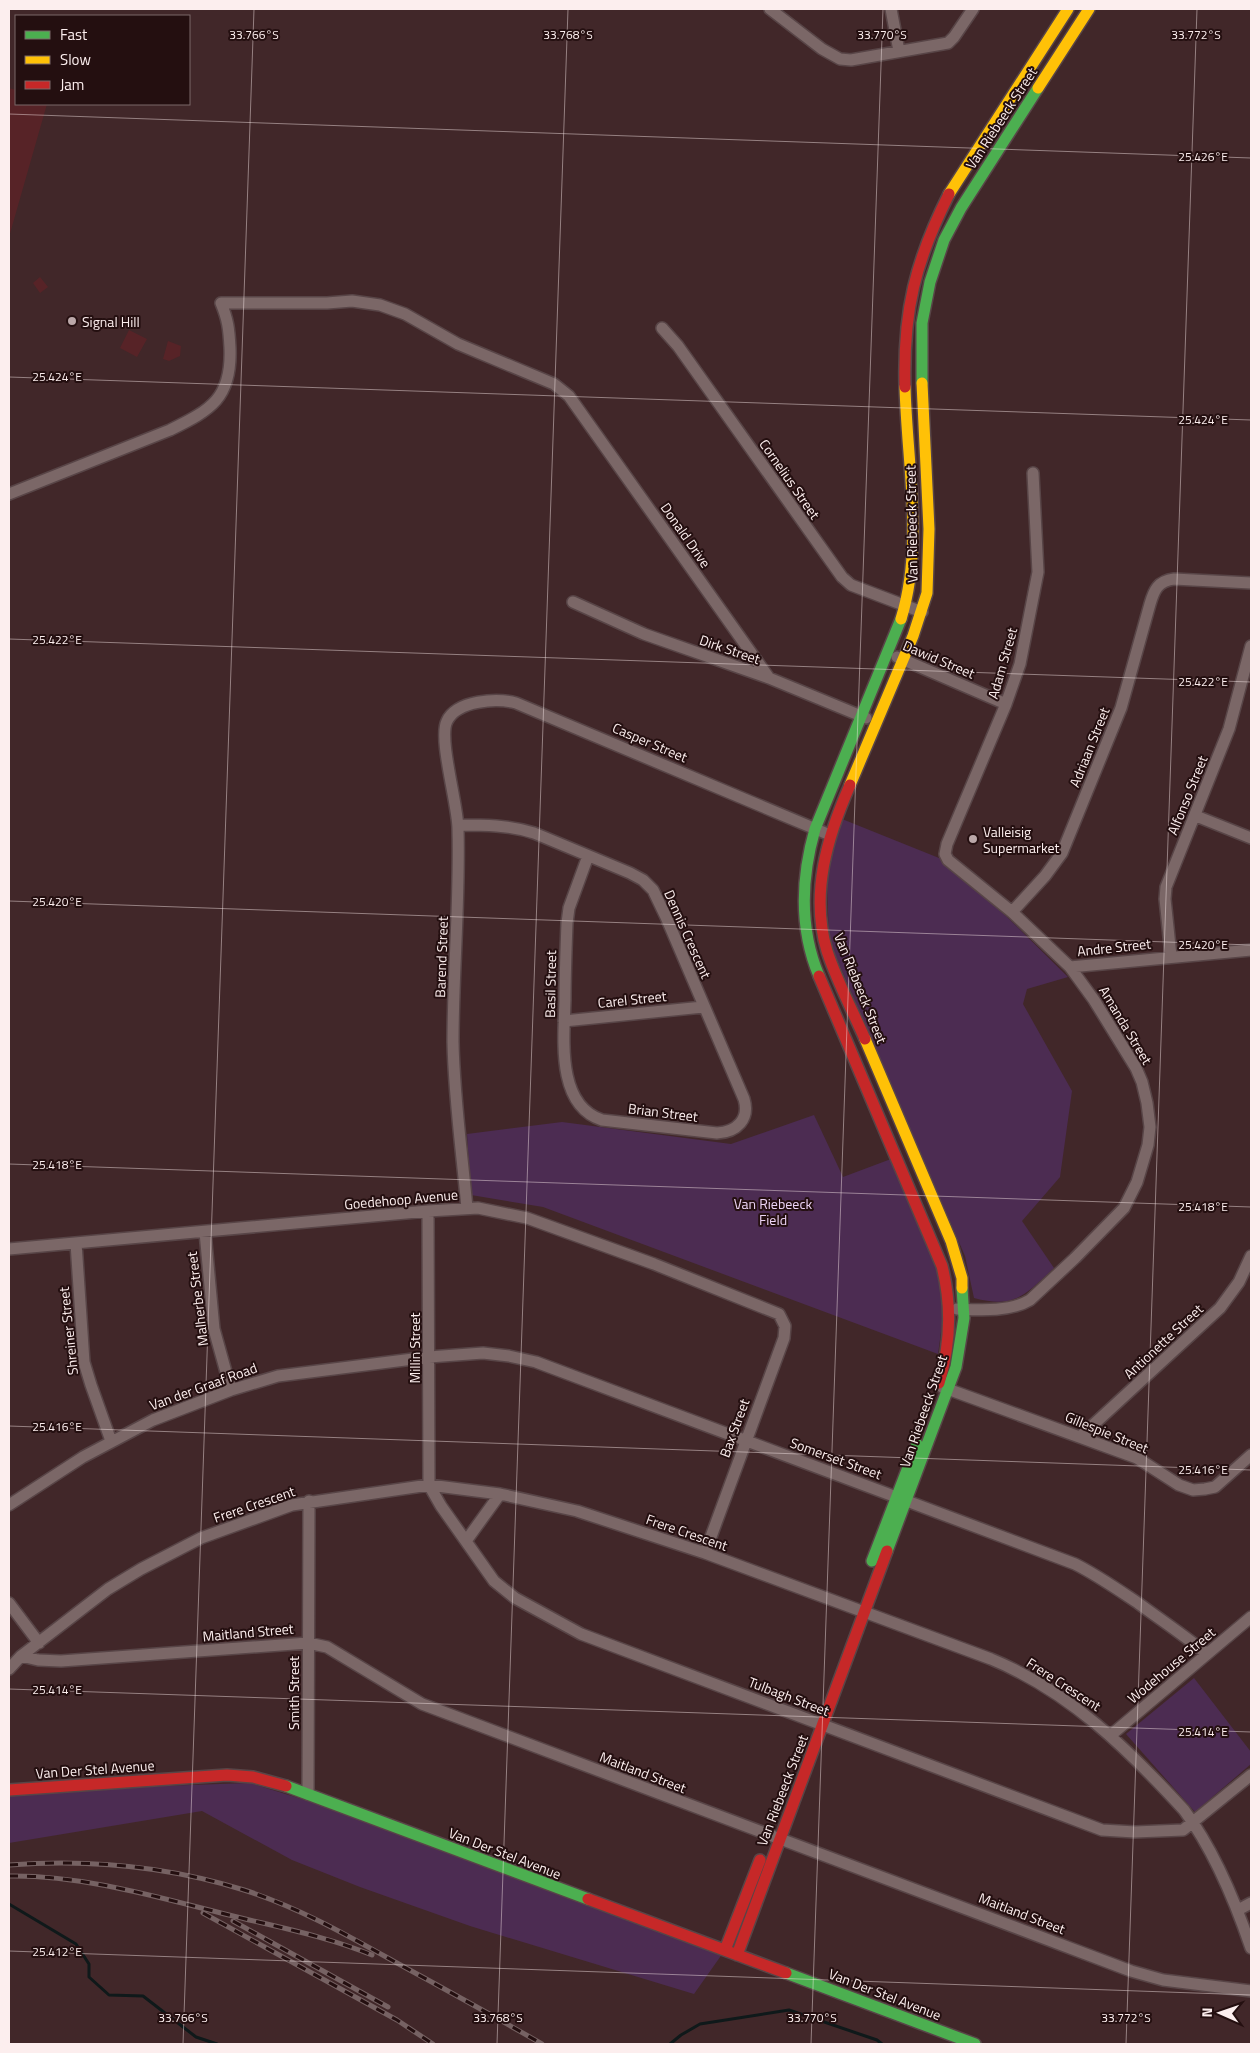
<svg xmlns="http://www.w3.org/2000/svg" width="1260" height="2053" viewBox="0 0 1260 2053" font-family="'Titillium Web',sans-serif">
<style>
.built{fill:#572327}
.green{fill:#4c2c52}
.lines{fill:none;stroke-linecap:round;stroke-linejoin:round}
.stream{stroke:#0f191a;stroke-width:3}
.street-casing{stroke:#584547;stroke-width:14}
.fast-casing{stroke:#584547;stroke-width:14}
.slow-casing{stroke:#584547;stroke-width:14}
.jam-casing{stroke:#584547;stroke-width:14}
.street{stroke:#7b6767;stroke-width:11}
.fast{stroke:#4caf50;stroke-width:11}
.slow{stroke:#ffc107;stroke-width:11}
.jam{stroke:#c62828;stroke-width:11}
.rail-casing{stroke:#766263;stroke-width:5}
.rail{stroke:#240f10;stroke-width:3;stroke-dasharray:9;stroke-linecap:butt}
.ticks{fill:none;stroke:#fceeee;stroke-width:1;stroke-opacity:0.45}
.poi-dot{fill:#bba8a9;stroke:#240f10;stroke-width:2}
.labels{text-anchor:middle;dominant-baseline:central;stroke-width:4;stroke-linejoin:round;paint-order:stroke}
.street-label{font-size:14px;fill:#fceeee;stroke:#240f10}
.poi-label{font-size:14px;fill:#fceeee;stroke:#240f10;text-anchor:start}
.park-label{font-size:14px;fill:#edd4f5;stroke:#240f10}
.ticks-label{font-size:12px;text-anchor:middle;fill:#fceeee;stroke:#240f10;stroke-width:4;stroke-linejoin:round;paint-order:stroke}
</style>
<rect width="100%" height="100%" fill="#412729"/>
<path class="built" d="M9,88l7,2v14h31l-38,133z
M40,277l8,10 -8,6 -7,-10z
M129,330l18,9 -10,18 -17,-9z
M168,341l13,5 -1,10 -11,5 -6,-2z"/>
<path class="green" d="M842,819l97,39 68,59 61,60 -41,12 -4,15 49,87 -12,86 -38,44 32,47c-29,27 -39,41 -80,30l-9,-42 -136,-315 -2,-59 8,-46z
M814,1115l29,62 48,-18 48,113 5,38 -6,44 -395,-147 -72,-12 -4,-61 95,-12 169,22z
M1194,1678l57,74v12l-56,48 -69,-78z
M250,1783l58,18 417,149 -31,44 -224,-68 -110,-39 -68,-27 -90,-49 -193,32v-47l152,-10z"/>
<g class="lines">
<path class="stream" d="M9,1904l67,40 13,20v13l20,18 34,1 53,41 21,7
M670,2044l11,-9 19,-11 89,-14 88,30 5,4"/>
<defs>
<path id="street" d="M770,9l52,40 18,10 11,1 97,-17 6,-6 19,-28
M891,9l8,42
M662,328l16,18 164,231 9,8 71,27
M9,494l161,-64c41,-20 62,-32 60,-82 -1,-19 -2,-28 -9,-45h106l25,-2 28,4 25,9 53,30 96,40 15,12 200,282
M573,602l71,32 125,44 97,40
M897,657l109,47
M1196,816l55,22
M458,825c26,0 51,0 76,8l96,40 13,7 10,10 13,27 78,182c6,20 -7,33 -27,34l-115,-13c-46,-15 -38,-82 -37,-120 0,-25 1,-51 2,-77l2,-15 19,-52
M1012,912l33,-36 17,-23 59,-145 29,-104c4,-14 8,-23 24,-25l77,4
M1171,956l-6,-57 1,-12 63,-158 22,-83
M1070,967l181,-17
M564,1021l139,-14
M467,1208c-5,-55 -13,-111 -14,-166 0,-71 7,-142 5,-213 0,-24 -20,-91 -11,-108 10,-21 50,-23 69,-18l314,132
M428,1211l1,274 12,21 53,75 21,17 66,36 521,196 33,2 48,-2 68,-55
M205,1232l9,97 17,61
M76,1243l8,119 7,23 20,56
M9,1249l419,-38 50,-3 49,10 127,46 125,50 6,12 -1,12 -79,215
M957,1309c23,1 53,3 73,-9l45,-42 49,-50 13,-26 11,-37 2,-18 -3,-24 -5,-21 -6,-14 -42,-68 -24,-33 -58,-55 -64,-52 -3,-6 2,-10 59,-140 14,-40 18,-92 -5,-99
M942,1387l195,71 42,27 14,5 12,-1 10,-2 36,-32
M1081,1436l139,-128 19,-26 12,-26
M9,1505l74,-48 70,-37 78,-30 47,-14 151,-19 54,-4 26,3 27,6 539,202c22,11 42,25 63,39 23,17 47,33 69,51
M466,1541l34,-47
M9,1603l30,40
M21,1656l17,4 23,1 247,-18 19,4 95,57 709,267 32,9 88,11
M9,1669l12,-13 87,-67 33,-20 60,-31 91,-33 137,-20 71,9 77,17 128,42 286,106c78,32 137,90 193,151 30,40 51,91 67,138
M1111,1735l140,-118
M308,1794l1,-293
M1238,1910l13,-7"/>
<path id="fast" d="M922,383v-60l8,-41 14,-42 17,-32 77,-120
M819,976c-20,-48 -18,-98 -4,-147l86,-210
M887,1551l69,-184 8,-49 -2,-30
M872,1561l45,-117
M286,1786l302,113
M786,1973l189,71"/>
<path id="slow" d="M1038,88l51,-79
M949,194l119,-185
M901,619c23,-74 6,-155 4,-232
M850,785l63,-149 14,-43 2,-64 -7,-146
M865,1039l86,202 11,37v10"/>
<path id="jam" d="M905,387c-2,-76 10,-125 44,-193
M850,785c-23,52 -40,109 -23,166 9,28 26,61 38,88
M819,976l123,290c10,40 9,77 -3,117
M9,1790l218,-15 26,2 33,9
M588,1899l198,74
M725,1950l35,-90
M737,1955l150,-404"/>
</defs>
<use href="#street" class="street-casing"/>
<use href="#fast" class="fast-casing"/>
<use href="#slow" class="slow-casing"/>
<use href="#jam" class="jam-casing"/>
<use href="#street" class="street"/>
<use href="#fast" class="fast"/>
<use href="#slow" class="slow"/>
<use href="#jam" class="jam"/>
<defs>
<path id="rail" d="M9,1865c80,-6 158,1 235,25 54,17 103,45 153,73 49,27 97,53 145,81
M9,1876c74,-1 148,21 220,39 48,12 97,21 143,40
M203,1913l194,107 36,24
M233,1921l155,86"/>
</defs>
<use href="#rail" class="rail-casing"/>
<use href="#rail" class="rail"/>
</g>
<path class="ticks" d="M9,114l1242,44M9,377l1242,43M9,639l1242,43M9,901l1242,44M9,1164l1242,43M9,1426l1242,44M9,1689l1242,43M9,1951l1242,44M183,2044l71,-2035M497,2044l71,-2035M811,2044l72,-2035M1126,2044l71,-2035"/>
<g class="poi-dot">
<circle cx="72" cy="321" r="5"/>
<circle cx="973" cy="839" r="5"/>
</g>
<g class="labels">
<g class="street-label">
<text transform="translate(1001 118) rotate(-57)">Van Riebeeck Street</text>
<text transform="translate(790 479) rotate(55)">Cornelius Street</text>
<text transform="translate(911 524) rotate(-91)">Van Riebeeck Street</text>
<text transform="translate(686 535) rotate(55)">Donald Drive</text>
<text transform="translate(730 649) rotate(19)">Dirk Street</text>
<text transform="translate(939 659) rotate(23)">Dawid Street</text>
<text transform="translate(1002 663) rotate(-74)">Adam Street</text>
<text transform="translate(650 742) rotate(23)">Casper Street</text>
<text transform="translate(1089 747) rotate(-68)">Adriaan Street</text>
<text transform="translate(1187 795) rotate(-68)">Alfonso Street</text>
<text transform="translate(688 934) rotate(66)">Dennis Crescent</text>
<text transform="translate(1114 947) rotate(-6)">Andre Street</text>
<text transform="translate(441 957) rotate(-88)">Barend Street</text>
<text transform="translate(550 984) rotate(-89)">Basil Street</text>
<text transform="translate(861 988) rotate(68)">Van Riebeeck Street</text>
<text transform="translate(632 999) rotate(-6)">Carel Street</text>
<text transform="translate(1126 1025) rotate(59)">Amanda Street</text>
<text transform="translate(663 1112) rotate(7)">Brian Street</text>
<text transform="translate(401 1199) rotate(-5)">Goedehoop Avenue</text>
<text transform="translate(197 1299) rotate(-97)">Malherbe Street</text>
<text transform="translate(68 1331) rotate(-96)">Shreiner Street</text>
<text transform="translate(1163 1341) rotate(-43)">Antionette Street</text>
<text transform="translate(414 1348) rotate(-90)">Millin Street</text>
<text transform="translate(203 1386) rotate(-20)">Van der Graaf Road</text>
<text transform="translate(923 1411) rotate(-71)">Van Riebeeck Street</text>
<text transform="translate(734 1428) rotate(-70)">Bax Street</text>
<text transform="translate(1107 1432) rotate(22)">Gillespie Street</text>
<text transform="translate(836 1458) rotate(20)">Somerset Street</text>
<text transform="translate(254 1504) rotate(-19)">Frere Crescent</text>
<text transform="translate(687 1532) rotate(19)">Frere Crescent</text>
<text transform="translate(248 1632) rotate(-5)">Maitland Street</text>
<text transform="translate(1171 1665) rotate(-40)">Wodehouse Street</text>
<text transform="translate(1064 1684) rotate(33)">Frere Crescent</text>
<text transform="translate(293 1693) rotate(-90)">Smith Street</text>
<text transform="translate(789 1696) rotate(21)">Tulbagh Street</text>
<text transform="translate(95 1769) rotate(-4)">Van Der Stel Avenue</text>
<text transform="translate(643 1772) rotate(21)">Maitland Street</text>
<text transform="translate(782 1790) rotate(-69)">Van Riebeeck Street</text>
<text transform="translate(505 1853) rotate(21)">Van Der Stel Avenue</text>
<text transform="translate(1022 1913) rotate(21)">Maitland Street</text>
<text transform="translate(885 1994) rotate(21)">Van Der Stel Avenue</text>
</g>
<g class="poi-label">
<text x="82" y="321">Signal Hill</text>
<text x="983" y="831">Valleisig<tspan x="983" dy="16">Supermarket</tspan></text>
</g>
<g class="park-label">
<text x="773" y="1203">Van Riebeeck<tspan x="773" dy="16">Field</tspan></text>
</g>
</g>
<g class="ticks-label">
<text x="254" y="39">33.766°S</text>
<text x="568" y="39">33.768°S</text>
<text x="882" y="39">33.770°S</text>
<text x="1196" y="39">33.772°S</text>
<text x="1203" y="161">25.426°E</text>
<text x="57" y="381">25.424°E</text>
<text x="1203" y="424">25.424°E</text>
<text x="57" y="644">25.422°E</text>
<text x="1203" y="686">25.422°E</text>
<text x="57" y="906">25.420°E</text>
<text x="1203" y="949">25.420°E</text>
<text x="57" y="1169">25.418°E</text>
<text x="1203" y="1211">25.418°E</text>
<text x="57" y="1431">25.416°E</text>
<text x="1203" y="1474">25.416°E</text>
<text x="57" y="1694">25.414°E</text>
<text x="1203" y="1736">25.414°E</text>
<text x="57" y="1956">25.412°E</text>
<text x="183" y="2022">33.766°S</text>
<text x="498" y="2022">33.768°S</text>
<text x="812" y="2022">33.770°S</text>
<text x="1126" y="2022">33.772°S</text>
</g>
<rect width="1260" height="2053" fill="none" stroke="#fceeee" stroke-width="20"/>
<rect x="15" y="15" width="175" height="90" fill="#240f10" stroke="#7a6869"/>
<rect x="25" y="31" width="25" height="8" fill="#4caf50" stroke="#7a6869"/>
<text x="60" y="40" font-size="15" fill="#fceeee">Fast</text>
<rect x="25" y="56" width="25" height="8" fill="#ffc107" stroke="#7a6869"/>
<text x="60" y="65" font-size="15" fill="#fceeee">Slow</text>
<rect x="25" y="81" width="25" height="8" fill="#c62828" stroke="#7a6869"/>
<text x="60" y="90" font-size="15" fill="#fceeee">Jam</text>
<g transform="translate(1220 2013) rotate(272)" stroke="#240f10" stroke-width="4" paint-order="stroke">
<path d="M0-4L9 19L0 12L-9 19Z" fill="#fceeee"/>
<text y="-8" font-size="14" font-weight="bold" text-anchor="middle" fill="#fceeee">N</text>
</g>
</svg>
